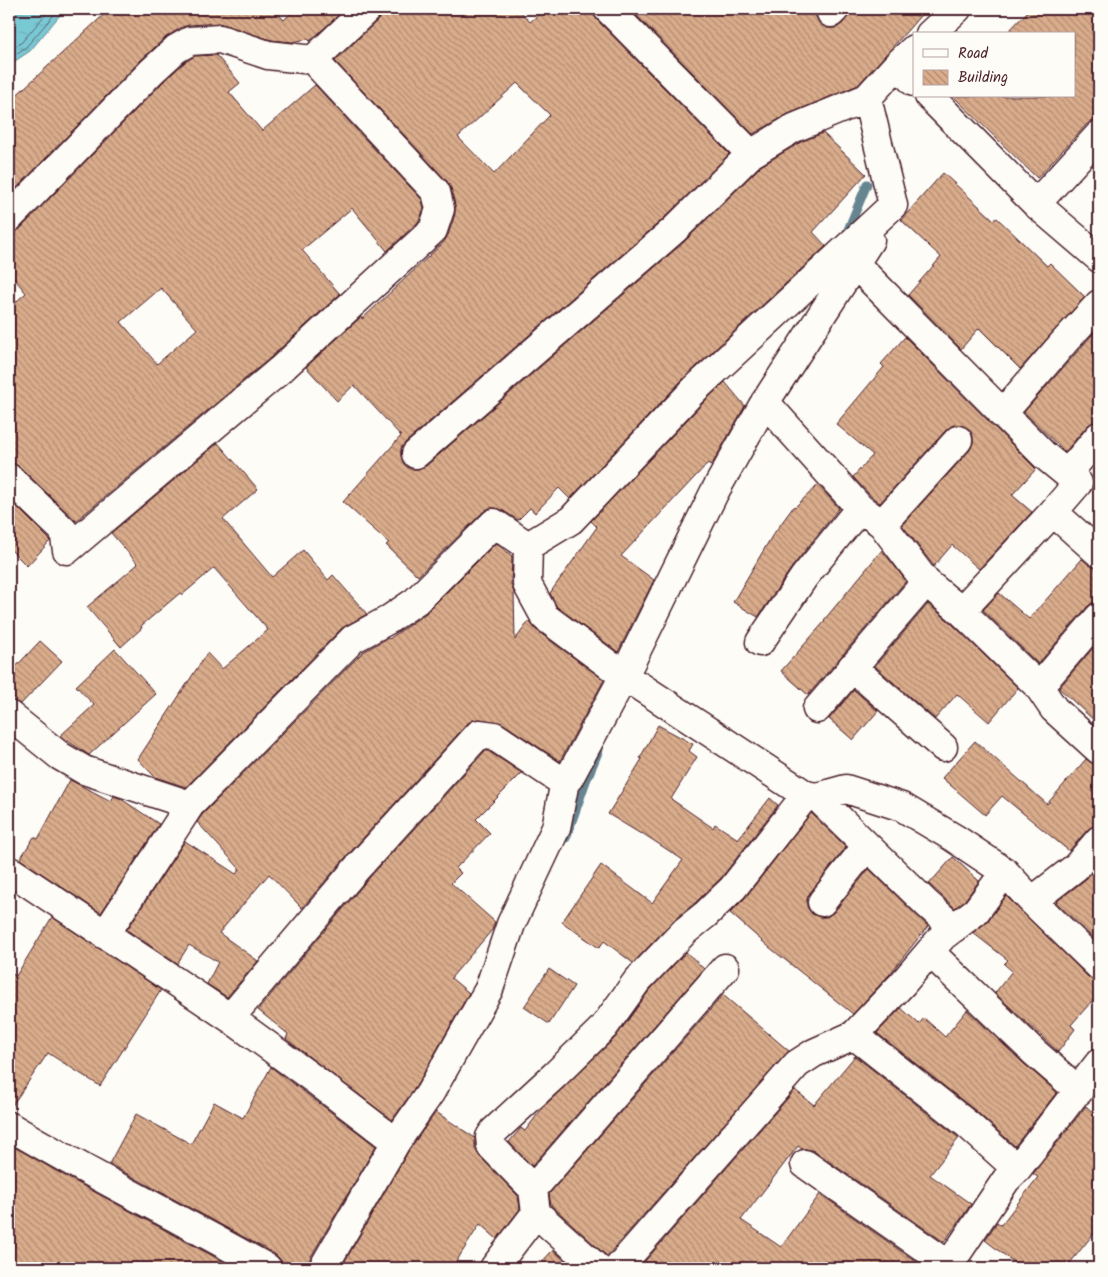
<svg xmlns="http://www.w3.org/2000/svg" width="1108" height="1277" viewBox="0 0 1108 1277" font-family="Kalam,sans-serif">
<style>
.water{fill:url(#water-ripples);stroke:#668590}
.lines{fill:none;stroke-linecap:round;stroke-linejoin:round}
.shore{stroke:#5d636f;stroke-width:1}
.stream{stroke:#668590;stroke-width:9}
.building{fill:url(#building-back-hatch);stroke:#4a1f2b;fill-rule:evenodd}
.minor-casing{stroke:#4a1f2b;stroke-width:31}
.minor{stroke:#fdfcf7;stroke-width:28}
</style>
<defs>
<pattern id="water-ripples" width="26" height="14" patternUnits="userSpaceOnUse" patternTransform="scale(1.25)"><rect width="26" height="14" fill="#79c9d4"/><path d="M2 4q2-2 4 0t4 0M15 11q2-2 4 0t4 0" fill="none" stroke="#6aacb6"/></pattern>
<pattern id="building-back-hatch" width="6" height="6" patternUnits="userSpaceOnUse" patternTransform="scale(1.25)"><rect width="6" height="6" fill="#d9ac8b"/><path d="M-1 5l2 2M0 0l6 6M5-1l2 2" fill="none" stroke="#b28b72"/></pattern>
</defs>
<rect width="100%" height="100%" fill="#fdfcf7"/>
<filter id="ink" filterUnits="userSpaceOnUse"><feTurbulence type="fractalNoise" baseFrequency=".02" numOctaves="2"/><feDisplacementMap in="SourceGraphic" scale="10" xChannelSelector="R" yChannelSelector="G"/><feConvolveMatrix kernelMatrix="1 2 1 2 8 2 1 2 1" color-interpolation-filters="sRGB"/></filter>
<g filter="url(#ink)">
<path class="water" d="M9,9h56l-35,42 -21,14z"/>
<g class="lines">
<path class="shore" d="M9,51l13,-9 28,-33
M9,59l17,-12 33,-38"/>
<path class="stream" d="M845,237l22,-53
M566,838l20,-57 13,-31"/>
</g>
<path class="building" d="M110,9h164l10,11 11,-11h50l-35,32 -2,-2 -16,3 -21,-2 -52,-17 -30,2 -7,2 -16,10 -25,23 -132,136v-94z
M382,9h136l12,13 15,-13h48v4l4,7 132,134 -66,65 -257,223 -5,6v8l3,8 6,5h8l8,-3 258,-224 77,-76 40,-24 22,-9 43,41 -53,58 13,14 -143,133 -113,120 -11,-11 -24,25 -5,-5 -12,12 -16,-10 -6,-2h-7l-6,4 -65,64 -32,-31 3,-2 -46,-41 58,-66 -47,-51 -17,16 -31,-34 55,-50 1,2 82,-77 4,-7 7,-21v-9l-4,-17 -4,-7 -112,-120 43,-41 4,-6zM517,83l33,32 -56,59 -36,-37z
M630,9h186v8l4,7 7,4h9l6,-4 8,-10v-5h76l-18,21 -50,55 -70,29 -35,20z
M1030,9h69v110l-5,1 -7,4 -50,54 -84,-82h121v-62h-68z
M216,55l24,28 -11,9 33,39 53,-46 107,115 2,8 -5,13 -32,30 -35,-43 -50,42 38,44 -70,64 -194,163 -56,-54 -7,-4h-4v-155l17,-15 -17,-21v-39h5l6,-4 143,-147 22,-20 10,-6 22,-1zM161,288l36,41 -40,35 -36,-42z
M943,173l51,47 3,-2 50,48 3,-3 35,34 -65,72 -41,-41 -18,21 -53,-54 33,-38 -40,-37z
M1099,327v94l-6,1 -6,4 -22,26 -41,-40z
M905,337l131,132 -24,26 20,17 -53,57 -27,-24 -18,21 -32,-41 68,-75 3,-7v-7l-4,-7 -8,-4h-8l-7,5 -66,73 -9,-7 -18,-19 20,-22 -37,-31 48,-57 -3,-3z
M725,382l20,24 -34,60 -3,-3 -87,93 33,24 -36,72 -61,-45 -7,-14 47,-66 -6,-6 114,-120z
M218,443l40,46 -35,30 49,58 31,-27 25,30 5,-5 34,39 -25,14 -156,159 -31,-10 -17,-18 69,-106 15,16 46,-39 -54,-62 -32,27 -2,-2 -39,33 1,2 -21,19 -34,-40 51,-43 -27,-31z
M818,485l21,23 -47,59 -34,50 -25,-15 39,-66 22,-30 1,1z
M9,499l40,40 1,2 -23,25 -18,-18z
M496,543l16,13 -1,28 3,9 1,47 14,-19 7,9 68,50 -44,81 -58,-38 -21,-4 -8,1 -5,3 -123,135 -43,50 -33,-34 -50,59 39,28 -31,36 -20,-13 11,-22 -29,-17 -12,19 -50,-34 58,-89 51,33 4,-5 -43,-47 5,-7 161,-163 25,-14 1,1 36,-25z
M882,550l24,31 -98,114 -27,-24 44,-50 -1,-1z
M1082,559l7,6 10,4v33h-6l-6,5 -49,57 -55,-54 16,-17 30,26z
M928,604l23,19 67,65 -29,34 -32,-28 -22,25 -60,-53z
M40,641l22,20 -41,43 -12,-4v-26z
M1099,641v84l-40,-37z
M115,649l41,45 -67,61 -29,-19 34,-31 -18,-19z
M854,690l24,21 -25,29 -24,-21z
M658,725l35,19 -4,7 8,6 -26,42 42,29 2,-4 23,15 32,-41 8,7 -57,73 -26,25 -21,17 -41,43 -29,-22 -5,7 -37,-26 39,-57 51,38 31,-43 -41,-27 -1,1 -33,-20 34,-55 -2,-1z
M975,741l72,63 39,-45 9,6h4v60l-6,1 -6,4 -18,21 -67,-55 -17,19 -43,-37z
M485,751h3l34,22 -46,46 14,14 -34,35 5,5 -10,10 44,39 -3,8 -41,48 18,15 -52,92 -25,35 -106,-81 2,-5 -30,-24 111,-132z
M70,780l41,21 3,-5 7,3 38,25 -58,89 -81,-54 14,-22 4,2z
M811,813l35,34 -36,46 -3,7v7l5,7 8,3h7l7,-5 35,-43 59,57 -39,49 -36,39 -84,-67 -39,-34 15,-15z
M953,857l26,24 -14,19 -10,8 -26,-24z
M1099,864v80l-43,-42 30,-23z
M1006,896l82,81 7,4h4v12l-28,32 4,4 -17,23 -63,-59 17,-22 -8,-7 4,-4 -35,-27 15,-12z
M52,917l109,73 -61,96 -52,-33 -39,57v-139l7,5z
M686,952l18,17 -172,197 -23,-24 12,-14 4,3 18,-24 72,-69 34,-47z
M549,969l25,17 -25,38 -25,-17z
M723,995l66,56 -182,205 -56,-51 -2,-11z
M901,1008l18,16 5,-6 21,19 22,-27 56,53 34,29 -42,54 -38,-34 -100,-79z
M855,1056l104,82 -29,37 41,29 -11,16 -16,22 -130,-91 -7,-2h-5l-4,-3 -57,74 40,27 39,-53 105,74h-286l156,-178 19,15z
M271,1067l105,79 -67,114 -2,8h-24l-2,-8 -6,-6 -166,-90 27,-50 55,30 23,-42 29,16z
M1086,1106l13,12v109l-33,41h-45l-36,-28 12,-18 4,3 37,-48 -5,-3z
M436,1112l39,26v10l4,8 39,40 2,13 -23,30 -17,-15 -28,44h-111l68,-118z
M9,1144l56,32 170,92h-226z
M553,1250l21,18h-38z"/>
<g class="lines">
<defs>
<path id="minor" d="M608,9l143,145
M831,13l4,-4
M930,34l27,-25
M897,65l17,17
M929,96l107,108 63,54
M1036,204l63,-69
M9,218l143,-147 24,-22 14,-8 30,-2 48,16 45,5 54,-51
M863,272l182,184 33,27 -25,29 46,41
M765,402l95,106 22,16 44,58 35,29 78,76 15,22 45,41
M1002,414l63,-73 34,-37
M416,454l258,-224 77,-76 43,-26 73,-30 30,-33 17,-16
M1067,474l32,-38
M9,478l55,53 3,19
M882,524l76,-84
M67,550l213,-180 153,-140 7,-21 -4,-17 -123,-132
M961,611l92,-99
M760,642l44,-65 56,-69
M852,667l91,80
M1039,687l60,-70
M817,709l109,-127
M9,715l51,41 24,14 106,35
M806,795l11,2 29,-8 56,18 52,31 51,34 27,29 44,-34 23,-27
M817,797l110,107 27,24
M9,873l3,-1 218,146 127,-150 122,-134 15,2 66,44 5,1 4,-3 55,-102 90,-183 48,-86 108,-167
M1032,901l67,65
M822,902l45,-56
M105,935l85,-130 163,-166 35,-19 28,-19 78,-78 34,23
M930,952l104,100 45,39
M230,1018l85,62 81,62
M854,1035l113,89 50,45
M9,1126c84,50 172,93 258,142
M805,1164l144,101
M533,1189l192,-221
M323,1268l73,-126 34,-49 59,-104 22,-65 45,-96 9,-47
M494,1268l42,-55
M597,1268l-61,-55 -3,-24 -42,-43 -1,-9 4,-6 61,-56 49,-48 33,-46 48,-50 20,-16 28,-27 73,-93 -182,-119 -79,-59 -18,-33 1,-38 43,-26 123,-130 199,-185 -26,-107
M618,1268l179,-204 17,-11 40,-18 49,-52 40,-47 33,-25 29,-39
M947,1268l59,-88 11,-11 82,-106"/>
</defs>
<use href="#minor" class="minor-casing"/>
<use href="#minor" class="minor"/>
</g>
</g>
<rect width="1108" height="1277" fill="none" stroke="#fdfcf7" stroke-width="30"/>
<rect x="15" y="15" width="1078" height="1247" fill="none" stroke="#4a1f2b" stroke-width="2" filter="url(#ink)"/>
<rect x="913" y="32" width="162" height="65" fill="#fdfcf7" stroke="#b5a4a5"/>
<rect x="923" y="49" width="25" height="8" fill="#fdfcf7" stroke="#b5a4a5"/>
<text x="958" y="58" font-size="15" fill="#4a1f2b">Road</text>
<rect x="923" y="70" width="25" height="15" fill="url(#building-back-hatch)" stroke="#b5a4a5"/>
<text x="958" y="82" font-size="15" fill="#4a1f2b">Building</text>
</svg>
